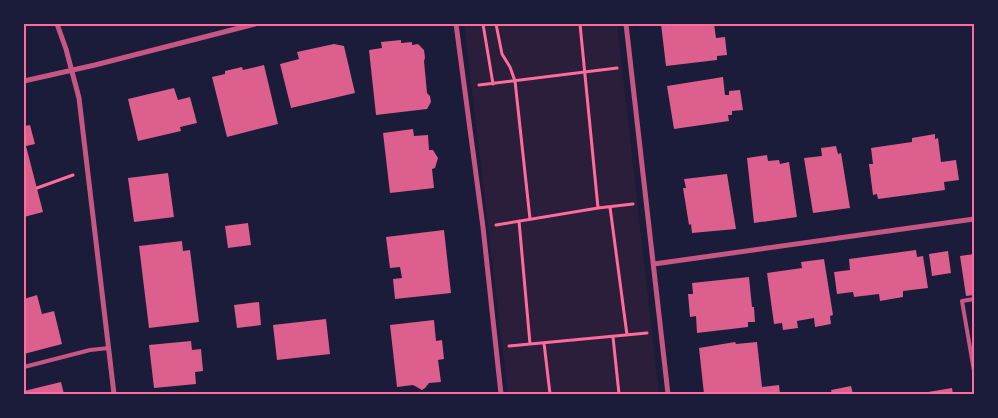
<svg xmlns="http://www.w3.org/2000/svg" width="998" height="418" viewBox="0 0 998 418" font-family="'Source Sans 3',sans-serif">
<style>
.green{fill:#2a1e3b}
.building{fill:#dd5f8e}
.lines{fill:none;stroke-linecap:round;stroke-linejoin:round}
.path{stroke:#ff6b9d;stroke-width:3}
.service{stroke:#c65784;stroke-width:4}
.minor{stroke:#c65784;stroke-width:5}
.neatline{fill:none;stroke:#ff6b9d;stroke-width:2}
</style>
<rect width="100%" height="100%" fill="#1b1b3a"/>
<path class="green" d="M464,24h153l42,370h-151z"/>
<path class="building" d="M661,24h53l2,14 9,-1 2,18 -10,1v4l-51,6z
M401,40v3l11,-1v3l6,-1 6,6 1,8 -1,3 3,32 3,3 1,6 -4,7 -51,6 -7,-65 13,-2 -1,-6z
M334,44l10,2 11,47 -64,15 -11,-44 19,-5 -2,-7z
M264,65l14,59 -51,13 -15,-60 13,-3v-3l17,-4 1,3z
M723,77l2,18h4v-4l11,-1 3,20 -11,1v4h-4l1,6 -55,8 -7,-43z
M174,88l4,12 12,-3 7,26 -17,4 1,4 -43,10 -10,-42z
M30,125l5,19 -9,2 17,66 -19,5v-91z
M413,129l1,7 14,-1 1,15h4l5,8 -3,10 -3,1 2,19 -44,5 -7,-60z
M935,134v5l3,-1 3,24 15,-2 3,20 -15,2 1,8 -67,9 -1,-5 -4,1 -4,-31h4l-2,-16 41,-6v-4z
M836,146l2,8 3,-1 9,55 -37,5 -9,-55 18,-2 -1,-8z
M767,155l1,6 11,-1 1,4 9,-2 8,55 -43,6 -7,-65z
M168,173l6,44 -40,5 -6,-44z
M727,174l9,55 -44,4 -1,-9 -2,1 -6,-37h3l-2,-9z
M248,223l3,22 -23,3 -3,-22z
M444,230l7,63 -56,6 -2,-20 9,-1 -2,-11 -10,1 -4,-31z
M182,241l1,10 7,-1 9,72 -50,6 -10,-82z
M916,250l1,7 6,-1 5,32 -25,3v6l-23,4 -1,-7 -25,3 -1,-5 -16,2 -3,-22 16,-2 -1,-11z
M948,251l3,22 -19,3 -3,-22z
M974,254v41l-8,1 -6,-40z
M824,259l9,56 -3,1 1,8 -16,3 -1,-9 -17,3 1,7 -15,2 -1,-7 -8,1 -7,-51 35,-5 -1,-6z
M749,277l3,30h2l1,15h-7v5l-51,6 -1,-17 -6,1 -2,-23h5l-1,-11z
M37,295l5,19 12,-3 8,33 -38,10v-55z
M259,302l2,23 -24,3 -3,-23z
M326,319l4,35 -53,6 -4,-35z
M434,320l2,21 6,-1 2,19 -6,1 3,22 -12,1 -4,5 -3,2 -9,-5 -16,2 -7,-62z
M191,341l1,9 9,-1 2,22 -8,1 1,12 -42,4 -5,-43z
M735,342l1,2 21,-2 5,45 17,-2 1,9h-22v-2l-21,2h-33l-5,-46z
M61,382l3,12h-40v-3z
M851,386l2,8h-21l-1,-4z
M952,388l1,6h-25v-2z"/>
<g class="lines">
<path class="path" d="M483,24l10,60
M496,24l6,30 8,13 5,14 15,138
M580,24l18,184
M479,85l138,-17
M37,188l36,-13
M610,207l17,128
M519,221l11,123
M496,225l102,-17 35,-4
M613,337l6,57
M544,343l6,51
M509,346l138,-13"/>
<path class="service" d="M974,299l-12,2 12,70
M24,367l66,-17 19,-2"/>
<path class="minor" d="M57,24l9,25 13,49 35,296
M456,24l27,203 18,167
M626,24l42,370
M24,81l71,-16 160,-41
M654,264l320,-45"/>
</g>
<rect width="998" height="418" fill="none" stroke="#1b1b3a" stroke-width="50"/>
<rect x="25" y="25" width="948" height="368" class="neatline"/>
</svg>
